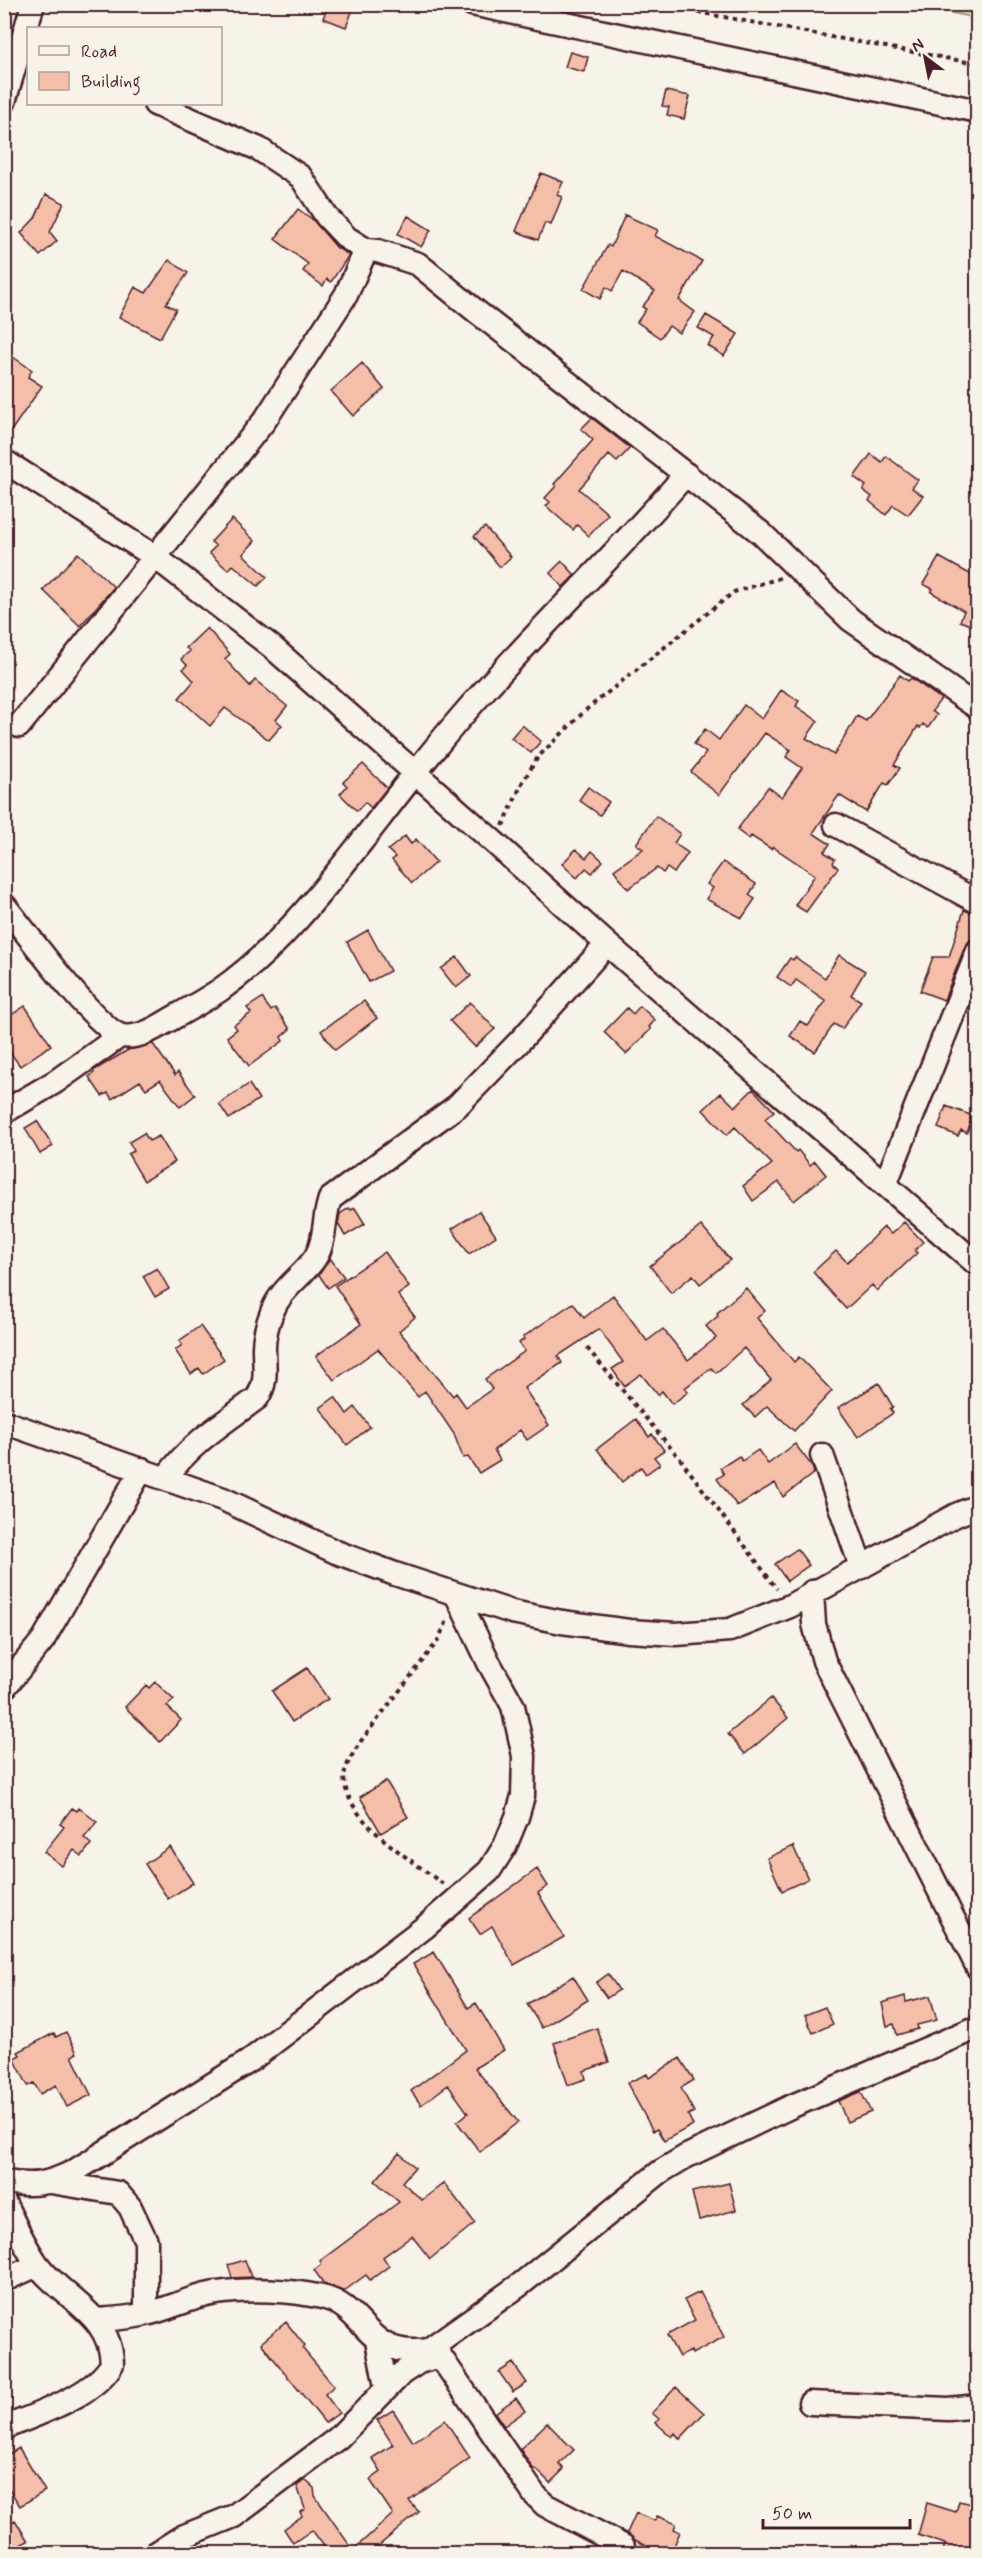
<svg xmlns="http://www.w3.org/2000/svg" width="982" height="2558" viewBox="0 0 982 2558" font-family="Mynerve,sans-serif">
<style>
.green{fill:#c3eba7;stroke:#868569;stroke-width:1.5}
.building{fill:#f5bea9;stroke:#4a1f2b;stroke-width:1.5}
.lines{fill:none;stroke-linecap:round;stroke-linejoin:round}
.street-casing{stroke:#4a1f2b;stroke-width:27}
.path{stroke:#4a1f2b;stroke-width:4;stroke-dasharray:4.5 4.5;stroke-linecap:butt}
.street{stroke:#f7f3e8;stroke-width:22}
</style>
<rect width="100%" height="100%" fill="#f7f3e8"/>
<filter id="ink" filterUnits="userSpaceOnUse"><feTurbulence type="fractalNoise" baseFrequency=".0167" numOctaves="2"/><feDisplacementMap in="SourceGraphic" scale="12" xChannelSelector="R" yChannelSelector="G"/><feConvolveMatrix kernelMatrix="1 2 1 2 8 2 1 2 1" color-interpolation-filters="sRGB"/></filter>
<g filter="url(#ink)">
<path class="green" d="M912,5h65v13z"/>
<path class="building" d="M329,4h26l-9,23 -23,-9z
M570,52l18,5 -4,15 -19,-5z
M666,91l24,5 -6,23 -17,-4 2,-8 -7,-1z
M541,173l22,9 -6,13 5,2 -11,28 -6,-2 -7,17 -22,-9z
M46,194l18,9 -14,29 7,9 -17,15 -19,-23 14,-15z
M298,209l14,10 25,29 12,7 -18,27 -4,-3 -4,7 -20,-15 5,-7 -33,-25z
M625,215l33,15 -3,6 47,25 -23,39 16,12 -16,21 -10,-7 -9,12 -23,-16 9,-13 -4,-2 13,-16 -32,-20 -11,20 -6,-4 -6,12 -17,-10 25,-44 3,2z
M408,216l23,14 -10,17 -23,-13z
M169,260l19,13 -22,31 10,5 -16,29 -41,-21 16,-30 11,6z
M706,315l32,19 -14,22 -16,-10 6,-9 -16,-9z
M13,357l19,13 -4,7 14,9 -38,55v-73z
M362,363l22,26 -31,27 -22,-25z
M592,418l38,30 -13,14 -8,-7 -30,34 29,25 -19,22 -12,-11 -4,5 -27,-24 4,-4 -5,-4 11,-12 -2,-2 39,-44 -12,-11z
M871,454l11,8 4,-6 32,24 -6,8 11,8 -15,19 -15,-10 -7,10 -17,-14 3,-4 -9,-7 3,-4 -12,-9z
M232,519l23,22 -12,13 24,23 -9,9 -25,-21 -5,5 -19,-17 7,-7 -5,-4z
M485,527l26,30 -11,10 -26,-31z
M78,553l36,34 -34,39 -37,-36z
M939,557l29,16 10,3v52l-18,-7 4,-10 -33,-19 2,-3 -10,-5z
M562,561l13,14 -12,12 -13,-14z
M207,628l23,26 -5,5 25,27 5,-6 32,26 -11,14 6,5 -13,15 -44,-32 -15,18 -31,-28 15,-17 -11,-12 4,-4 -6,-6 9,-8 -4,-3z
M900,675l8,6 3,-3 30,21 -9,12 5,4 -9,13 -5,-4 -3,4 -2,-2 -24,39 6,3 -12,17 -4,-2 -18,29 -27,-17 -26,38 17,11 -6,8 11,7 -2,4 5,5 -32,44 -11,-7 20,-30 -42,-28 -2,2 -20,-13 -2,3 -12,-9 31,-43 14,10 20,-29 -16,-11 5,-7 -26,-17 -46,62 -28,-23 15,-19 -12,-9 11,-15 14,11 25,-35 18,14 19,-29 18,11 -3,5 22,15 -12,17 28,17 23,-39 9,5z
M522,725l19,16 -10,12 -20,-15z
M363,764l24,24 -16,20 -6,-6 -8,9 -17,-17 7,-8 -4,-4z
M588,787l21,15 -9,13 -21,-15z
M656,816l24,18 -6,9 14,10 -14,20 -7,-5 -4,5 -6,-5 -29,21 -14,-19 29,-21 -7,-5z
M405,836l6,8 5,-5 20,23 -24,21 -20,-23 3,-3 -7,-7z
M576,849l10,9 6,-7 11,10 -11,12 -6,-5 -9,10 -15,-14z
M723,862l33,22 -7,11 6,4 -13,19 -36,-19 7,-11 -6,-4z
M964,910l14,5v23l-8,2 -5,6 -21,54 -24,-9 13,-34h16z
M368,930l22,41 -21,11 -22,-40z
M839,955l26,16 -14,24 10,6 -19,28 -8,-5 -19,28 -25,-16 10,-15 8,5 18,-25 -30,-21 -5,7 -14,-10 13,-19 3,2 2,-3 30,21z
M457,957l14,19 -15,12 -15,-19z
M262,998l9,13 4,-3 15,21 -9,8 2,4 -34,25 -22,-29 10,-8 -3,-4 17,-12 -4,-5z
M364,1001l13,17 -42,32 -14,-19z
M470,1002l25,27 -20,18 -25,-26z
M25,1006l26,39 -31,21 -10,-14 -6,4v-36z
M640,1006l15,14 -6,7 2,2 -25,25 -22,-22 23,-24 6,6z
M153,1044l22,31 3,-3 17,23 -15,12 -20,-27 -14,9 -6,-8 -28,18 -4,-6 -6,3 -13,-19 5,-4 -1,-2 35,-21z
M249,1084l10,15 -30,20 -10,-15z
M753,1089l21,22 -9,8 31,33 2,-2 12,15 5,-4 11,14 -32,26 -15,-19 -26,19 -10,-15 29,-22 -37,-37 -8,8 -24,-25 18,-17 14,14z
M946,1106l27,10 -6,17 -6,-3 -3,6 -20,-8z
M37,1121l16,25 -13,8 -15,-26z
M144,1133l5,8 10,-5 16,26 -31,19 -16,-27 6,-3 -5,-9z
M349,1208l2,2 4,-2 10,16 -20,12 -7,-12 2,-10z
M479,1211l17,25 -27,18 -17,-25z
M904,1222l19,20 -8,8 2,3 -40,38 -5,-6 -26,24 -33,-37 23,-21 11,11 37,-35 7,7z
M701,1226l29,34 -30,24 -7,-9 -22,18 -21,-27z
M385,1252l24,35 -11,8 17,22 -16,14 54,65 3,-3 10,14 26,-18 -7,-10 40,-28 -6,-8 5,-4 -1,-2 50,-34 11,15 29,-23 34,46 16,-12 25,31 28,-22 -10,-12 12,-10 -1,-3 29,-25 19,23 -8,7 37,44 5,-5 33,34 -38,40 -27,-25 -12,11 -12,-12 28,-25 -27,-32 -28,25 -5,-5 -26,20 3,4 -16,12 -10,-13 -4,4 -17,-21 -17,12 -12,-17 11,-7 -24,-33 -41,27 4,7 -38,25 25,37 -22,15 -7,-10 -26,20 6,10 -21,13 -11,-16 -5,1 -9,-24 -29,-43 -7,6 -40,-48 -44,31 -18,-24 45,-32 -26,-38z
M330,1258l14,19 -16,11 -9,-13z
M157,1268l12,21 -14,8 -12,-21z
M200,1326l24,33 -21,15 -4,-6 -8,6 -16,-24 7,-5 -3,-4z
M879,1383l14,24 -3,2 3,4 -35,24 -20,-29z
M335,1397l12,17 8,-7 15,20 -23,18 -27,-37z
M636,1419l13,18 3,-3 12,16 -10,7 6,7 -14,10 -5,-7 -19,15 -25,-33z
M795,1444l17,22 2,7 -31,24 -8,-14 -38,23 -20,-27 7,-5 -4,-6 19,-12 3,5 16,-11 10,14z
M797,1549l12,16 -22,16 -12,-17z
M307,1668l21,31 -36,23 -20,-31z
M155,1682l19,18 -7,6 14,14 -21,22 -35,-35 21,-22 3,3z
M771,1698l17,20 -43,36 -17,-20z
M386,1781l22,36 -27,16 -21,-36z
M72,1808l5,3 2,-3 18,14 -13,16 7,6 -9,12 -8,-6 -12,16 -18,-14 20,-25 -4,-3z
M793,1846l15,33 -26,12 -15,-33z
M170,1847l23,36 -25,16 -23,-35z
M537,1869l11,17 -10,7 26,44 -50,28 -22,-39 -12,8 -11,-16z
M434,1952l34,56 8,-5 28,47 -29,18 43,54 -38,30 -23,-30 11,-9 -20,-28 -27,20 -10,-14 55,-41 -53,-86z
M608,1974l11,16 -12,8 -11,-15z
M573,1976l15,24 -46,28 -15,-24z
M905,1996l1,6 24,-6 7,24 -20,5 1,4 -21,6 -3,-11 -7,2 -5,-23z
M825,2007l8,17 -20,9 -8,-18z
M597,2028l12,34 -25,9 2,8 -18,6 -14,-42z
M66,2032l11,21 -5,3 19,39 -24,12 -11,-22 -16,9 -6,-11 -6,3 -14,-28 6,-3 -2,-3 36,-19 2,4z
M680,2058l14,22 -13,8 13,24 -6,3 5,10 -29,16 -7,-12 -4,2 -26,-48 20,-9 2,4z
M861,2092l10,20 -24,10 -9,-21z
M399,2153l16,14 -13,15 20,18 22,-17 31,40 -45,36 -18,-23 -29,21 6,9 -19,14 -4,-5 -22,16 -20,-7 -10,-14 8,-6 -2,-3 79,-59 -24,-21z
M729,2183l7,27 -37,10 -7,-28z
M245,2260l6,17 -19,1 -4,-13z
M700,2292l24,45 -32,17 -1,-3 -12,6 -12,-22 28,-15 -11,-20z
M286,2322l19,24 -2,3 31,37 -9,8 14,19 -14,10 -64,-80z
M513,2363l14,20 -14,9 -14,-20z
M676,2387l28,26 -24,26 -5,-6 -3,4 -16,-14 3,-4 -7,-6z
M516,2398l9,13 -21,15 -9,-13z
M393,2410l20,32 32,-22 25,38 -61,43 10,11 -49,41h-41l-17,-23 -19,13 -9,-14 18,-13 -2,-4 5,-3 -8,-23 8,-6 9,8 1,8 38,54 40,-36 -23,-34 11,-8 -9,-14 21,-13 -16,-25z
M547,2423l27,27 -15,14 5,5 -14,14 -14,-14 -2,1 -14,-21z
M19,2448l26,43 -25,15 -16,-25v-24z
M959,2501l19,5v47h-26l-9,-2 2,-7 -27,-9 9,-32 29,9z
M636,2513l19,8 2,-5 19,8 -2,5 6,3 -9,21h-23l3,-5 -16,-8 -8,-7z
M15,2520l13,21 -24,12v-27z"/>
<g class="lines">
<defs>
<path id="street" d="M472,4l506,107
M4,102l29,-98
M155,104l104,45 42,28 26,40 20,21 19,12 12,1 40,13 59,48 284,221 90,87 127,88
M4,461l150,95 118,91 223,196 112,101 371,321
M19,726l246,-306 81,-125 20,-45
M836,825l142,77
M4,905c20,24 94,127 119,131 17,3 36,-10 50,-18 16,-9 32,-18 47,-28 58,-41 102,-98 146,-154 38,-49 76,-99 118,-145 66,-74 137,-142 202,-217
M4,1112l51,-30 65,-46
M885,1185l93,-234
M4,1422l219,77 113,53 59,22 117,38 50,10 67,9 47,3 54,-4 60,-24 166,-91 22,-9
M822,1455l39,111
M166,1478c24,-35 58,-55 91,-80 11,-16 7,-31 7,-50 0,-11 4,-26 8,-36 9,-24 30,-35 43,-54 11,-16 8,-40 15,-59l127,-93 63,-65 87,-97
M812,1592l2,32 10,37 154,307
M4,1688l39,-48 99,-171
M4,2182c30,4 42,3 69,-10l175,-110 177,-135 64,-56 16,-25 12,-29 6,-21 1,-40 -11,-50 -24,-43 -33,-69
M51,2182l67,11 12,14 16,34v73
M4,2202c10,21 20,43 33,62 26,36 74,49 75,100 -18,32 -75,50 -108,64
M4,2280l34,-15
M96,2320c17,-1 34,-2 50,-6 24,-5 46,-18 71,-21 32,-5 73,-3 105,4 45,10 42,62 106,53l93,-66 139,-112 25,-15 105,-50 188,-80
M377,2341l9,46
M434,2347l100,147 11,11 78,41
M810,2403l138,6 30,-3
M155,2554l27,-17 52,-21 104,-78 64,-65 17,-11 20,-6"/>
</defs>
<use href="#street" class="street-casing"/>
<path class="path" d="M653,4l325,60
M503,826l19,-43 16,-26 49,-48 147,-117 46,-14
M587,1348l94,112 96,129
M443,1884c-32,-25 -96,-61 -99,-106 0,-12 11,-27 17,-37l76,-99 10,-21"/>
<use href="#street" class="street"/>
</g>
</g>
<rect width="982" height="2558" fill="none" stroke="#f7f3e8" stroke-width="24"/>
<rect x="12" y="12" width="958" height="2534" fill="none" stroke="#4a1f2b" stroke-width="2" filter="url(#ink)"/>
<rect x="27" y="27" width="195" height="78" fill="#f7f3e8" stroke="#b29e9c" stroke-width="1.5"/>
<rect x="39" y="46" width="30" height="9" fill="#f7f3e8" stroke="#b29e9c" stroke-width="1.5"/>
<text x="81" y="57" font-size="18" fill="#4a1f2b">Road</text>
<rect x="39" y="72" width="30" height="18" fill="#f5bea9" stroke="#b29e9c" stroke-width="1.5"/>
<text x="81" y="87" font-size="18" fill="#4a1f2b">Building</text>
<g transform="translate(925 57) rotate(328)" stroke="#f7f3e8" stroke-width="4.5" paint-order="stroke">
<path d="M0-4.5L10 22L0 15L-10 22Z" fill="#4a1f2b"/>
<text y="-9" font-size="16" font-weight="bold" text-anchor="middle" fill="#4a1f2b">N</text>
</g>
<path d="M763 2519v9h147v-9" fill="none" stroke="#4a1f2b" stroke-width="3"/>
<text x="772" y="2519" font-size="18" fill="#4a1f2b" stroke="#f7f3e8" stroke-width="4.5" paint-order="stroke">50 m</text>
</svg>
